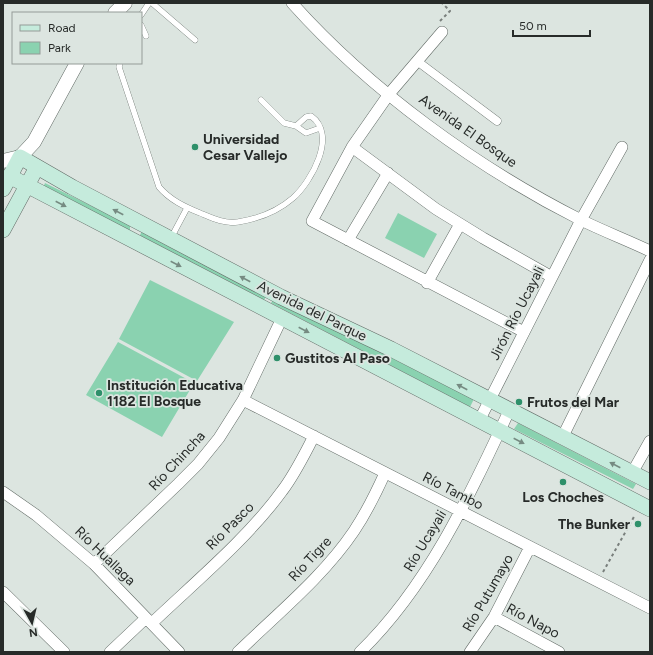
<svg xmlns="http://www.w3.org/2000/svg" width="653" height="655" viewBox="0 0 653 655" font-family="Figtree,sans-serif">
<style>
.green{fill:#8ad2b0}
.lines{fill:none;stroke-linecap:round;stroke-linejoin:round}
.service-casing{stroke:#616a65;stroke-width:6}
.pedestrian-casing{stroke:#616a65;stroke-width:9}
.minor-casing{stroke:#616a65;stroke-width:12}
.tertiary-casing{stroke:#616a65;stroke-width:15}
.secondary-casing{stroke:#616a65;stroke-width:16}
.path{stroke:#797f7c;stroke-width:2;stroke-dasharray:3 3;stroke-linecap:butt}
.service{stroke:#fff;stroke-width:5.5}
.pedestrian{stroke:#fff;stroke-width:8}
.minor{stroke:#fff;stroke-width:11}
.tertiary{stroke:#fff;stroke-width:14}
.secondary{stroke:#c5ebdc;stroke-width:15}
.oneway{fill:#768b82}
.poi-dot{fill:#2e906a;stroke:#dce5e0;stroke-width:1.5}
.labels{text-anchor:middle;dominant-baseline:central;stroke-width:3.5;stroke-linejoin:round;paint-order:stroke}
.street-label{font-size:14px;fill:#272b29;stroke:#dce5e0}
.poi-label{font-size:14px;font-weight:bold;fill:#272b29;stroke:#dce5e0;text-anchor:start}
</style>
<rect width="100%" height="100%" fill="#dce5e0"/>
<path class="green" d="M45,183l85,42v5h-2l-85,-42z
M398,213l39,21 -13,24 -39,-20z
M142,231l125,64 -3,5 -123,-64 -1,-1z
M150,280l84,42 -37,59 -78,-42z
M274,298l200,101 -4,8 -199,-104z
M118,342l76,41 -32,54 -76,-42z
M518,423l118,61 -3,5 -119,-60z"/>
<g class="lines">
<defs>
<path id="service" d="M152,3l43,37
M141,15l8,-12
M141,25l5,11
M120,63l-1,4 40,120c11,13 26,20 41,26 12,5 24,11 38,9 19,-3 40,-11 55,-24 18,-16 45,-63 18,-82l-5,1 -10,9
M261,100l23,23 12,3 10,7 14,-5
M171,238l16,-30"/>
<path id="pedestrian" d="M417,61l80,60"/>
<path id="minor" d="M292,3c78,87 184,164 289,217 22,11 46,20 69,31
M442,32l-53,62 -37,53 -40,74 212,111
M352,147l84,62 47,29 69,39
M348,240l40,-67
M427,283l33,-59
M243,400l407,208
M479,421l102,-201 41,-73
M562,438l88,-178
M632,473l18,-32
M3,492l33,23 58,49 85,88
M94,564l84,-80 20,-20 21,-26 24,-38 39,-82
M3,592l61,60
M494,617l65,35
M152,623c42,-40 96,-85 130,-132 13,-17 22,-36 32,-55
M110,652l36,-34
M238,652c39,-38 85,-75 116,-121 12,-18 22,-38 31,-58
M360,652c68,-66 109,-155 149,-241
M470,652l24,-35 36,-70"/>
<path id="tertiary" d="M115,13l10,-10
M3,161l17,-4 14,-15 43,-79"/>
<path id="secondary" d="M9,176l641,333
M3,189l17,-32 52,30 209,110 110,52 259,133
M3,230l34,-63"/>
</defs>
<use href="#service" class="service-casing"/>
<use href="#pedestrian" class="pedestrian-casing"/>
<use href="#minor" class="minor-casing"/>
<use href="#tertiary" class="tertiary-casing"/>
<use href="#secondary" class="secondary-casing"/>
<path class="path" d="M440,21l10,-10 -8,-8
M603,572l32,-57"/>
<use href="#service" class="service"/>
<use href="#pedestrian" class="pedestrian"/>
<use href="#minor" class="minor"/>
<use href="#tertiary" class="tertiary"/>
<use href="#secondary" class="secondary"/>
</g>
<defs><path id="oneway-solid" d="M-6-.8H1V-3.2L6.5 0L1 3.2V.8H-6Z"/></defs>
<g class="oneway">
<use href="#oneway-solid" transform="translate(61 204) rotate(27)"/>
<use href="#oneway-solid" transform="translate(118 212) rotate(-152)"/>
<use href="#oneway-solid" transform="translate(176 264) rotate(27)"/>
<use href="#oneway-solid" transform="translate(245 279) rotate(-152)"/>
<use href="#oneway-solid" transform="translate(304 330) rotate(27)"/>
<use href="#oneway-solid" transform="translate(462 387) rotate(-152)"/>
<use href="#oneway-solid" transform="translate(519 441) rotate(27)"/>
<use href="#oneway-solid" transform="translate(615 465) rotate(-153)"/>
</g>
<g class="poi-dot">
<circle cx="195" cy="147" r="4"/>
<circle cx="277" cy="358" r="4"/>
<circle cx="99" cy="393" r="4"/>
<circle cx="519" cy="402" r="4"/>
<circle cx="563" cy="482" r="4"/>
<circle cx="638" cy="524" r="4"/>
</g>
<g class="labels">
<g class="street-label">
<text transform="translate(468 131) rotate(35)">Avenida El Bosque</text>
<text transform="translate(312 311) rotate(26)">Avenida del Parque</text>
<text transform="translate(517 313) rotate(-63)">Jirón Río Ucayali</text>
<text transform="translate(177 461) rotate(-47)">Río Chincha</text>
<text transform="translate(453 491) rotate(27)">Río Tambo</text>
<text transform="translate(230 526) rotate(-45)">Río Pasco</text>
<text transform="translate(425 541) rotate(-59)">Río Ucayali</text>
<text transform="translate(105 556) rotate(44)">Río Huallaga</text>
<text transform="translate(310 559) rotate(-47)">Río Tigre</text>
<text transform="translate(488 593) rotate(-60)">Río Putumayo</text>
<text transform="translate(533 621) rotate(28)">Río Napo</text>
</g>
<g class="poi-label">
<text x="203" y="139">Universidad<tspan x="203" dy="16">Cesar Vallejo</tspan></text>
<text x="285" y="358">Gustitos Al Paso</text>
<text x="107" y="385">Institución Educativa<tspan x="107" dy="16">1182 El Bosque</tspan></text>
<text x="527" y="402">Frutos del Mar</text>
<text x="563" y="497" text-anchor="middle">Los Choches</text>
<text x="630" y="524" text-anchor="end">The Bunker</text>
</g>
</g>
<rect width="653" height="655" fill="none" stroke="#272b29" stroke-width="8"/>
<rect x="12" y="12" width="130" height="52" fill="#dce5e0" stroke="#949b97"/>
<rect x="20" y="25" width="20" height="6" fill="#c5ebdc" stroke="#949b97"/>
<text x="48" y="32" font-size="12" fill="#272b29">Road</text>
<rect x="20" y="42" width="20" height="12" fill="#8ad2b0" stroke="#949b97"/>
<text x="48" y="52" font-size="12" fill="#272b29">Park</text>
<g transform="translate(32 623) rotate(172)" stroke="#dce5e0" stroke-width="3" paint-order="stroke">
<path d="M0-3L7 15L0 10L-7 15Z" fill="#272b29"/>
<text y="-6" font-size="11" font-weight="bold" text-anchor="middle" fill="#272b29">N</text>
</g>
<path d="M513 30v6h77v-6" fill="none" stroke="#272b29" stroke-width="2"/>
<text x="519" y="30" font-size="12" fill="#272b29" stroke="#dce5e0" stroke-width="3" paint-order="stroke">50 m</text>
</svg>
